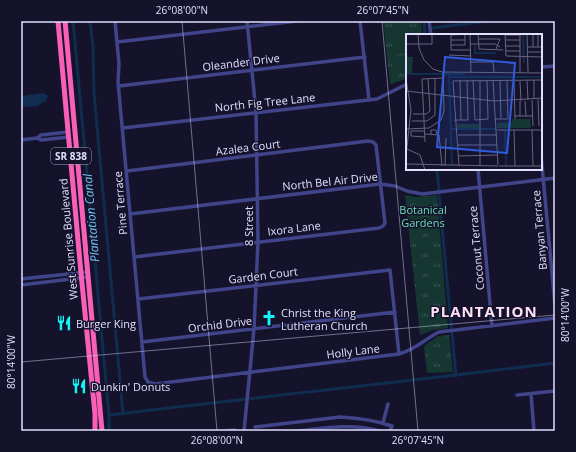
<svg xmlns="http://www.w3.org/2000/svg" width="576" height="452" viewBox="0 0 576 452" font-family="'Open Sans',sans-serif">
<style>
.grass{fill:url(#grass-tufts)}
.pitch{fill:#163632}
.water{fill:#102c4e}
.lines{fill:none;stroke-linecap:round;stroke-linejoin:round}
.canal{stroke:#102c4e;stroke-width:3}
.minor{stroke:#404489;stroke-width:3.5}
.highway{stroke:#f95fb7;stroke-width:5}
.ticks{fill:none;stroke:#e0dffe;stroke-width:1;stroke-opacity:0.45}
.labels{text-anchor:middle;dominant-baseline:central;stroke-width:3;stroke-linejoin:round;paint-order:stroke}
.shield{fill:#15132c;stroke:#a3a2bf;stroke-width:1}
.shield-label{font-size:10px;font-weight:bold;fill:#e0dffe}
.street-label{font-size:11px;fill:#e0dffe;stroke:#15132c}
.park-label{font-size:11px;fill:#6cddb6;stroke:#15132c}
.poi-label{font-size:11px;fill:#e0dffe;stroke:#15132c;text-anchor:start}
.water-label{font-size:12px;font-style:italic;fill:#71c7fa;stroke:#15132c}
.district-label{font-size:15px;font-weight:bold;letter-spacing:1px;fill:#fee1f6;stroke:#15132c}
.inset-river{fill:none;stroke:#102c4e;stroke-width:2}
.inset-road{fill:none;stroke:#666580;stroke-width:1}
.view{fill:#305cdc;fill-opacity:0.15;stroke:#305cdc;stroke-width:2}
.inset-edge{fill:none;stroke:#e0dffe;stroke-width:2}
.neatline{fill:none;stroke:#e0dffe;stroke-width:1.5}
.ticks-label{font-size:10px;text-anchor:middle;fill:#e0dffe}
</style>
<defs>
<pattern id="grass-tufts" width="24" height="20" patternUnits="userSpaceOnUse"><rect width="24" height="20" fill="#163632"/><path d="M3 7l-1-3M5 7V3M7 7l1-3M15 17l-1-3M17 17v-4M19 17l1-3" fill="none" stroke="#385351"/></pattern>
</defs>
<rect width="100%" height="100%" fill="#15132c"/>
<path class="grass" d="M383,21h38l1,14h-15v44l-17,5z
M405,195l11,2 21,-2 11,133 -15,2 -13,5z
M449,335l4,37 -26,1 -3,-27 14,-10z"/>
<path class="pitch" d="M393,21h16l2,14h-4v17l-10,1z
M407,55v14l-8,1 -2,-14z"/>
<path class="water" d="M43,93l5,3 -2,5 -9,5 -16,1v-11z"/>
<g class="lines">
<path class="canal" d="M73,21l36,394v16
M90,21l3,26 1,46 29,321
M424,21l1,14
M432,28l56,-7
M437,169l2,21
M439,195l17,181
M109,415c149,-18 297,-33 446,-52"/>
<path class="minor" d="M115,21l4,43 -1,18 27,295 3,5 7,2 244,-30c16,-4 26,-15 40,-22l116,-14
M360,21l9,79
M429,21l2,14
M117,42l180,-21
M541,67l14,-1
M119,86l246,-29
M123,128l254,-29 30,-15
M37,138l4,-3 27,-3
M21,140l16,-2 4,2 28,-3
M541,155l14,150
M478,169l14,157
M127,171l241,-30 5,1 3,3 9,78 -2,3 -4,2 -245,29
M130,214l250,-30 15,2 12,5 15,3 133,-16
M21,279l66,-7
M21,285l67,-8
M138,299l252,-29 9,84
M142,342l253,-30
M531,394l3,37
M517,395l38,-4
M383,423l5,-19
M255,427l85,-10c18,1 35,3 52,9l-2,5
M223,431l12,-1
M244,431l10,-102 4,-87 -2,-130 -9,-91
M297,431c28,-3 55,-8 83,0"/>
<path class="highway" d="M58,21l23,252 14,141v17
M65,21l37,410"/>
</g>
<path class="ticks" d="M182,21l35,410M382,21l36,410M21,362l534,-47"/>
<defs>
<symbol id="church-bare" viewBox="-9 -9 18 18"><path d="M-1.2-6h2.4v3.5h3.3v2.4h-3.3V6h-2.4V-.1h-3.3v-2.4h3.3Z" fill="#13f5f6" stroke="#15132c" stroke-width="2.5" paint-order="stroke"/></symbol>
<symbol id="restaurant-bare" viewBox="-9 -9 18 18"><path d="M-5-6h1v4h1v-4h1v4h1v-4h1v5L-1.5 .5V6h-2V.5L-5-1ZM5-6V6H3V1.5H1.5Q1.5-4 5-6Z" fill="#13f5f6" stroke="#15132c" stroke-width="2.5" paint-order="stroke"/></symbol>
</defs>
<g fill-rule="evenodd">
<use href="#church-bare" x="258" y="307" width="22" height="22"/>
<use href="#restaurant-bare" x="53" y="312" width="22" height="22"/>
<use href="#restaurant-bare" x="68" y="375" width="22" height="22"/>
</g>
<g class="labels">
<rect class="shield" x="51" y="148" width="40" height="16" rx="3"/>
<g class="shield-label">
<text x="71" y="156">SR 838</text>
</g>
<g class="street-label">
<text transform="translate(241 62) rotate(-7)">Oleander Drive</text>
<text transform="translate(265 102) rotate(-6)">North Fig Tree Lane</text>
<text transform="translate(248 147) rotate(-7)">Azalea Court</text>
<text transform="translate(330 181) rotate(-6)">North Bel Air Drive</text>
<text transform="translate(120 203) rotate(-95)">Pine Terrace</text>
<text transform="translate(248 226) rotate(-90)">8 Street</text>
<text transform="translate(294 228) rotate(-7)">Ixora Lane</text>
<text transform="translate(539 230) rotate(-95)">Banyan Terrace</text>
<text transform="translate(68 239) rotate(-95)">West Sunrise Boulevard</text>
<text transform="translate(476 248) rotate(-95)">Coconut Terrace</text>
<text transform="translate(263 275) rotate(-7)">Garden Court</text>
<text transform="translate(220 324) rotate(-7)">Orchid Drive</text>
<text transform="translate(353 351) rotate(-7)">Holly Lane</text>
</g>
<g class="park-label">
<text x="423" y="209">Botanical<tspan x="423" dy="13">Gardens</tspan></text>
</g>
<g class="poi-label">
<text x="281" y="312">Christ the King<tspan x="281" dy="13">Lutheran Church</tspan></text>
<text x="76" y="323">Burger King</text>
<text x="91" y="386">Dunkin' Donuts</text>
</g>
<g class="water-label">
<text transform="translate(91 218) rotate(-95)">Plantation Canal</text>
</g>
<g class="district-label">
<text x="484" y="311">PLANTATION</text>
</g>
</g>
<g transform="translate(406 34)">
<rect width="136" height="136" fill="#15132c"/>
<path d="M0,23h7l-1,16h-6zM106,85h18l1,9h-34v-5l15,-1zM51,90h22v5h-21z" fill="#163632"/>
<path class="inset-river" d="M117,0l1,29M69,11v8h21M0,40h59M43,41l3,90M43,43h93M44,95h29M73,95h17M99,96l1,36"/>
<path class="inset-road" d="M12,0l1,14 5,12 9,9 9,3 100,1M45,0v16h20M64,0l1,38M72,0l1,15 24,1M99,0l1,22 36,1M114,0v39M121,0l1,38M127,0v13M132,0v13M45,1l19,-1M100,1h14M72,5h22l-4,10M45,6h14M100,6h14M0,10h26v-10M64,10h25l5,3M45,11h14v-11M100,12h14M122,13h14M100,17h14M122,18h14M43,21l22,1M64,28h23l1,10M0,45l5,31 -5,46M54,46l1,40M67,46l2,40 13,-1 -1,-39M74,46v86M87,46l5,85M94,46l1,39M128,46v19M108,47l1,38M114,47l1,20M121,47l1,19M0,57l88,10 48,-3M132,65l1,27M126,66l1,26M114,67v15M119,67l1,15M7,80h13l4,-3 -2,-33M109,82h18M89,85h13l-1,-38M48,86h14l-1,-40M6,87h15l8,-6v-37M0,95l23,-1 12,-8 3,-9 -1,-39M91,96h45M108,96l1,36M126,96l1,36M19,97h-14v5l14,1M19,100l14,1 3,31M25,100v-4h5l1,4M52,101h39M19,108l-3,-63 21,-1M52,111h39M1,115l13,6 5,15M52,122l39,-1M0,130l92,2M39,132l1,-28M53,132l-6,-85 89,-1M93,132h43"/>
<path class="view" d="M39,23l70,6 -8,90 -70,-6z"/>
<rect width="136" height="136" class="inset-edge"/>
</g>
<rect width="576" height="452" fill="none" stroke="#15132c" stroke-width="44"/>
<rect x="22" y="22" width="532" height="408" class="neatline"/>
<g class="ticks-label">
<text x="182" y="14">26°08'00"N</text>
<text x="383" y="14">26°07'45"N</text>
<text transform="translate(565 315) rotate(-90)" y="4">80°14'00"W</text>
<text transform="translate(11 362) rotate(-90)" y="4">80°14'00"W</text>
<text x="217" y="444">26°08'00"N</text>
<text x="418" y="444">26°07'45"N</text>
</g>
</svg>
